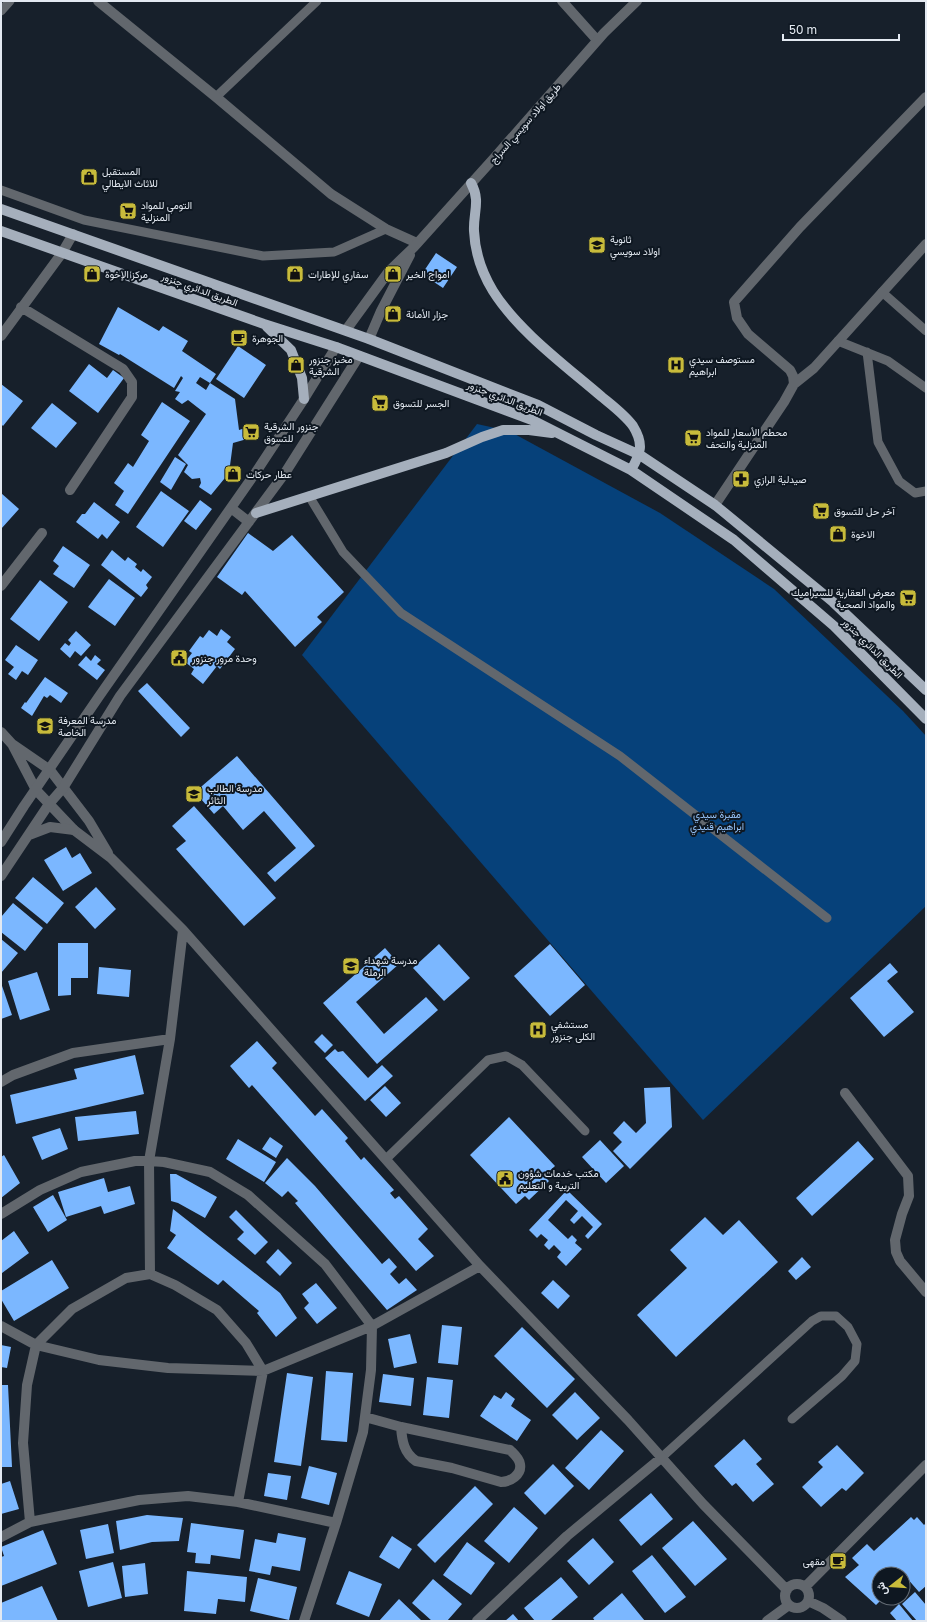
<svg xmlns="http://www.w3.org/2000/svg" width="927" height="1622" viewBox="0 0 927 1622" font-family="'Golos Text',Vazirmatn,sans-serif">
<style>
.green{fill:#06417a}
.building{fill:#7bb7ff}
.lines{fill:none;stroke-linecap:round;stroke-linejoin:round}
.service{stroke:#62676d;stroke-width:9}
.minor{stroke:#62676d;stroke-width:10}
.tertiary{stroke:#62676d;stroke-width:10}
.primary{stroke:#a5afbc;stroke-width:10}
.labels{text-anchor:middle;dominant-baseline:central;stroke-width:4;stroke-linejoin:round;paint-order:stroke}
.street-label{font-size:10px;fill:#e3e9f1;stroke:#0e1721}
.poi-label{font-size:10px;fill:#e3e9f1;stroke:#0e1721;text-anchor:start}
.park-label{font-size:10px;fill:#97c4fa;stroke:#0e1721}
</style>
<rect width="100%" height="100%" fill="#17202b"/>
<path class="green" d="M477,424l32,7 151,82 114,76 129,122 23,25v170l-223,214 -401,-465z"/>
<path class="building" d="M436,253l21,14 -14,21 -21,-14z
M118,307l41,24 4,-5 25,15 -6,10 34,23 -6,9 -10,-6 -4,6 10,7 4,-7 25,16 4,31 6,-2 2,11 -14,4 -4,30 -18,22 -12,-8 2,-4 -1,-5 -8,1 -8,-7 4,-7 -10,-10 28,-41 -18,-14 -6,4 -7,-5 5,-7 -5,-1 8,-13 -2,-2 -7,12 -54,-34 -1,1 -20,-11z
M238,346l28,19 -22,33 -28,-19z
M89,364l18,14 6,-8 11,8 -26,35 -29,-22z
M1,384l22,17 -20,25 -2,-2z
M162,402l28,19 -62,93 -13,-9 9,-14 -10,-8 14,-20 5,4 16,-26 -8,-6z
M52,403l25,20 -21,25 -25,-20z
M175,457l11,7 -15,26 -11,-8z
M161,491l28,20 -26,36 -27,-20z
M1,493l18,16 -18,20z
M200,500l12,9 -16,21 -12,-9z
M94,502l26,20 -13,17 -5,-5 -4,5 -22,-17 6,-8h3z
M248,533l25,18 19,-16 52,57 -27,25 5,5 -27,25 -50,-56 -3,4 -25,-18z
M63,546l27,19 -16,23 -21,-14 6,-8 -6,-5z
M112,550l13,11 3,-4 9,7 -2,3 6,5 2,-3 9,8 -6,8 2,3 -7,9 -40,-32z
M109,579l26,19 -20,28 -27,-19z
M40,580l28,22 -29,39 -29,-22z
M221,629l10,8 -4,5 8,7 -15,20 -3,-3 -14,18 -12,-10 3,-5 -9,-7 7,-9 -3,-2 11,-15 3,2 6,-8 8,6z
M76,631l15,14 -10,11 -6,-5 -5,7 -10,-9 5,-6 4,3 2,-3 -3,-3z
M16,645l22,15 -10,15 -6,-4 -6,9 -8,-6 6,-7 -9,-7z
M95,655l6,5 -4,4 8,6 -8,10 -19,-15 8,-9 5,5z
M45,677l23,16 -7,10 -11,-8 -3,3 -3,-2 -12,20 -11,-8 4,-6 1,1z
M147,683l43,45 -9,9 -43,-46z
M237,756l78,90 -40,36 -8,-9 29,-25 -32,-37 -21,19 -20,-24 -9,8 -19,-22z
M194,806l82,92 -32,28 -68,-77 10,-8 -14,-15z
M66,847l6,11 8,-5 12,20 -29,18 -19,-31z
M33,877l31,26 -17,21 -32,-26z
M96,887l20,22 -21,20 -20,-22z
M13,903l30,25 -18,23 -24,-19v-15z
M1,939l17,14 -17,20z
M58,943h30v35h-17v17l-13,1z
M439,944l31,34 -26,23 -31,-33z
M550,944l35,41 -35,31 -36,-40z
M385,948l14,16 -43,38 28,32 42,-37 12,13 -61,54 -54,-61z
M890,963l8,9 -11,9 27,31 -30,25 -34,-39z
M99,967l32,3 -2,27 -32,-3z
M37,972l13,38 -30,10 -12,-39z
M1,983l11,32 -11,4z
M322,1034l11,11 -8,8 -11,-11z
M257,1041l20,22 -5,5 43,48 7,-7 26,29 -3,3 16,19 3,-3 30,33 -4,3 5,6 4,-3 29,33 -10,10 16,17 -18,15 -164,-186 -3,3 -19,-22z
M335,1049l3,3 5,-1 25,27 14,-13 11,11 -28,25 -40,-43z
M135,1055l9,39 -128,30 -6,-29 67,-16 -3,-10z
M385,1086l16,17 -15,14 -16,-17z
M670,1087l2,40 -42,42 -17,-18 9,-9 -9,-9 11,-12 12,12 10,-10 -2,-35z
M136,1111l3,23 -61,7 -3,-24z
M509,1117l46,49 -11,10 5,5 -20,19 -4,-4 -9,8 -46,-49z
M60,1128l8,21 -26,11 -10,-23z
M270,1137l13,9 -7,12 -14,-9z
M238,1139l38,23 -12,20 -38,-23z
M600,1140l24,26 -18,17 -24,-26z
M858,1141l16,18 -62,57 -16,-18z
M4,1155l16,28 -19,15v-41z
M287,1158l28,28 67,78 7,-6 8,9 -7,7 9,10 7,-6 11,12 -30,20 -92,-107 3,-2 -10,-10 -6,6 -17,-14z
M170,1174h6l41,23 -12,21 -27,-15 -7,-2z
M104,1178l4,14 22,-6 5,18 -31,10 -3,-8 -35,11 -8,-25z
M567,1190l35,34 -14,15 -3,-3 8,-9 -11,-11 -8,8 -4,-4 8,-9 -12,-11 -18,20 20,19 4,-4 5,5 -2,3 7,6 -16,17 -9,-9 4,-5 -7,-7 -5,5 -5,-5 4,-5 -7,-6 -4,4 -8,-8z
M53,1195l14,25 -19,12 -15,-25z
M173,1209l107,84 17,25 -21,19 -19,-24 2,-2 -36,-31 -5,5 -51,-37 9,-13 -6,-4z
M236,1210l32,32 -13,13 -18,-16 7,-7 -15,-15z
M705,1217l18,18 16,-15 39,42 -102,95 -39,-42 50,-47 -17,-18z
M14,1231l15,22 -27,20 -1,-32z
M278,1249l14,14 -12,13 -14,-14z
M802,1257l9,10 -15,13 -8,-9z
M52,1260l17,28 -55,33 -13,-22v-8z
M553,1280l17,16 -12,13 -17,-16z
M316,1283l21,25 -20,16 -13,-16 5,-5 -7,-9z
M442,1325l20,2 -4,38 -20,-2z
M522,1327l53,52 -28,29 -53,-52z
M410,1334l7,29 -23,5 -6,-29z
M1,1345l10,2 -4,21 -6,-1z
M326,1371l27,2 -6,69 -26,-2z
M287,1373l26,4 -12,89 -27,-4z
M383,1374l31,4 -3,28 -32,-4z
M427,1377l26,3 -4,38 -26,-3z
M1,1385h7l4,82h-11z
M506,1392l9,7 -4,7 20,14 -14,21 -37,-25 14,-21 7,4z
M575,1392l25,26 -23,22 -25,-25z
M601,1430l23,21 -35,39 -24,-22z
M744,1439l18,20 -6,5 18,20 -21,18 -17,-19 -4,3 -18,-20z
M837,1445l27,28 -18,18 -4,-3 -21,19 -19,-20 21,-20 -5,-5z
M553,1464l21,22 -29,29 -21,-22z
M309,1466l28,7 -8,32 -28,-7z
M268,1473l23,3 -4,24 -23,-4z
M10,1481l9,28 -18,5v-30z
M475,1486l18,18 -58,59 -18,-18z
M651,1493l22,26 -32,27 -22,-26z
M514,1507l24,21 -29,35 -25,-22z
M147,1515l36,3 -4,23 -27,1 -32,8 -4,-29z
M911,1517l3,3 3,-3 7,8 2,-2v63l-7,6 -13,-15 -3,3v-6h-24v24h4l-7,7 -31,-28 14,-12 -7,-7 15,-14 7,7z
M693,1521l34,38 -32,27 -33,-38z
M191,1523l53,7 -4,29 -29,-4 -1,9 -15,-1 1,-10 -9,-1z
M108,1524l6,29 -28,6 -6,-29z
M43,1530l14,34 -56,22v-29l3,-1 -3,-9z
M278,1533l28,5 -6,33 -28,-5 -2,9 -21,-4 6,-32 21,4z
M392,1536l20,13 -13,20 -20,-12z
M593,1538l21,24 -25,23 -22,-24z
M467,1542l28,21 -24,32 -28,-20z
M652,1555l34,42 -21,16 -33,-42z
M113,1562l9,36 -34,9 -9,-36z
M145,1563l3,31 -23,3 -3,-31z
M187,1571l60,6 -2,25 -27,-3 -2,15 -32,-3z
M349,1571l33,13 -13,33 -33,-13z
M561,1577l17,20 -28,24h-15l-11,-13z
M258,1578l39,9 -8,33 -39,-9z
M433,1579l29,25 -15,17h-15l-20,-18z
M42,1586l16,35h-57v-18z
M915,1592l11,13v16h-9l-15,-17z
M622,1593l23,28h-50l-2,-3z
M399,1599l23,22h-43z
M899,1604l14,17h-16l-7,-8z
M513,1614l6,7h-14z"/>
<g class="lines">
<path class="service" d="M1,11l9,-10
M216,97l101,-96
M1,190l83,30 179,36 71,-4 52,-23
M882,292l44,39
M838,341l50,20 38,27
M867,352l11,90 21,39 16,12 11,-2
M309,496l34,56 58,61 219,143 207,162
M386,1159l102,-99 18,-4 16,9 63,66
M661,1458l151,-137 9,-5h15l12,11 9,17 -2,17 -13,15 -50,43"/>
<path class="minor" d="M98,1l118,96 115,97 55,35 31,14
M562,1l35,39
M21,307l102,62 9,13v15l-62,93
M1,336l61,-83 11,-19
M794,384l20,-16 112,-124
M715,505l69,-103 10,-18 -1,-8 -3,-6 -42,-36 -11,-16 -3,-16 66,-75 126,-130
M1,586l41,-53
M1,732l11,12 38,26 39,51 19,32
M12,744l24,46 38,40 37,28 72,72 297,336 148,154 75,84 84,86
M1,1082l12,-7 60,-22 97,-14
M845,1093l63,83 1,20 -7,18 -7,26 1,12 4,9 26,31
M1,1214l39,-24 41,-18 54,-11h14l15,1 46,10 38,23 77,69 47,62 -1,44 -8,62 -27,91 -32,98
M150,1274l-1,-113 21,-122 13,-109
M1,1326l35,19 63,15 69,8 95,3 109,-45 108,-60
M365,1417l36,10 109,23c4,4 9,8 10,14 2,11 -10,18 -19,18l-49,-14 -36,-7c-12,-8 -14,-20 -15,-34
M238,1502l25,-131 -17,-28 -29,-33 -42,-25 -25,-11 -24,4 -54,31 -36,36 -9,40 -4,58 7,79 109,-22 49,-4 50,6 98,21
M1,1537l29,-15
M785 1596a12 12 0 1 1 24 0a12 12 0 1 1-24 0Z
M805,1587l121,-122
M808,1601l15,7 19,13
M477,1621l90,-85 94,-78
M767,1621l22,-16"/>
<path class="tertiary" d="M346,330l43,-59 25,-24 81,-90 109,-124 33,-32
M369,339l12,-28 29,-56
M231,508l18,14
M29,835l21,-8 24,3
M1,842l23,-36 76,-111 156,-223 48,-73 32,-52
M1,876l48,-72 14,-16 57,-92 165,-223 74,-117"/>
<path class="primary" d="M471,183c10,18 2,30 3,48 1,21 8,42 19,60 25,40 73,75 109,106 11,9 23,18 31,29 11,18 8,27 -2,44
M1,209l368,130 169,66 58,30 44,20 75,50 118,97 93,88
M1,231l263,93 72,23 196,73 99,50 103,70 100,86 92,93
M267,327l24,23 11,28 2,21
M256,513l190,-60 36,-16 21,-7h26l23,3"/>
</g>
<defs>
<symbol id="shop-square" viewBox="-11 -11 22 22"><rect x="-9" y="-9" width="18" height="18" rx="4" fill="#c8bb3b" stroke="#0e1721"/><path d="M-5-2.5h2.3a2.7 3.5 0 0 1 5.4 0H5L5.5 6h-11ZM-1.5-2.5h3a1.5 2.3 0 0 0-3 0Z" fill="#111"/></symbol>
<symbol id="supermarket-square" viewBox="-11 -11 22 22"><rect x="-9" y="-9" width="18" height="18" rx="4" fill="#c8bb3b" stroke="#0e1721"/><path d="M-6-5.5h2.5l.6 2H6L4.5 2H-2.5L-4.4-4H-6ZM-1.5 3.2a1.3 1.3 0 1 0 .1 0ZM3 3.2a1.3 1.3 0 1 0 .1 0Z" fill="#111"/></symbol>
<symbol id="school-square" viewBox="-11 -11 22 22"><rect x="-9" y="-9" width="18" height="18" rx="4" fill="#c8bb3b" stroke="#0e1721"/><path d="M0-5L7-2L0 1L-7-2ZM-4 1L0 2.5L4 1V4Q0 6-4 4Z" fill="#111"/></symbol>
<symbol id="cafe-square" viewBox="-11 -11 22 22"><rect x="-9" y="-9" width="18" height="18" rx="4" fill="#c8bb3b" stroke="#0e1721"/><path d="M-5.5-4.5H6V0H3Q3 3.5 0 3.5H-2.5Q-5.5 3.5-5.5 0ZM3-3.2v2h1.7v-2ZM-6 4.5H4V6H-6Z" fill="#111"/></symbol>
<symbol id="hospital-square" viewBox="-11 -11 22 22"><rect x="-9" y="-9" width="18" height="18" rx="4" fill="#c8bb3b" stroke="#0e1721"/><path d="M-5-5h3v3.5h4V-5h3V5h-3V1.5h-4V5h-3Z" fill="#111"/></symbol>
<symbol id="pharmacy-square" viewBox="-11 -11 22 22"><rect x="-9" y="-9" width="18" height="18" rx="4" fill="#c8bb3b" stroke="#0e1721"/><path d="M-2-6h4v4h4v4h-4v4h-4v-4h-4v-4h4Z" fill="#111"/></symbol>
<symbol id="civic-square" viewBox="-11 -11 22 22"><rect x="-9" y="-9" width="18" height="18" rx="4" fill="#c8bb3b" stroke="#0e1721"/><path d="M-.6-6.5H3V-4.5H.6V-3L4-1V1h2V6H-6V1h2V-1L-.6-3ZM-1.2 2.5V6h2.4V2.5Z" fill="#111"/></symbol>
</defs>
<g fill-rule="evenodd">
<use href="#shop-square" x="79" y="167" width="20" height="20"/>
<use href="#supermarket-square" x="118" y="201" width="20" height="20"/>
<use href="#school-square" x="587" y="235" width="20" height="20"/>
<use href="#shop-square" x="82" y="264" width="20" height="20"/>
<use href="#shop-square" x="285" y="264" width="20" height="20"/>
<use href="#shop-square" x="383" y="264" width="20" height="20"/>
<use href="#shop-square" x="383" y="304" width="20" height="20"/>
<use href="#cafe-square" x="229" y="328" width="20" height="20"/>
<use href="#shop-square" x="286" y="355" width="20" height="20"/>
<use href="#hospital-square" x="666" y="355" width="20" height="20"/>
<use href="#supermarket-square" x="370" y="393" width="20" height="20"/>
<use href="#supermarket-square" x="241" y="422" width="20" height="20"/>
<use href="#supermarket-square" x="683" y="428" width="20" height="20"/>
<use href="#shop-square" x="223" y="464" width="20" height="20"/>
<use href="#pharmacy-square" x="731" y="469" width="20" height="20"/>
<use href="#supermarket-square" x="811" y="501" width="20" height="20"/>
<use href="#shop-square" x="828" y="524" width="20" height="20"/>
<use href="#supermarket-square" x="898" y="588" width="20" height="20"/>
<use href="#civic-square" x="169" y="648" width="20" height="20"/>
<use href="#school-square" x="35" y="716" width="20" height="20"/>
<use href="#school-square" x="184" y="784" width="20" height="20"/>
<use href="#school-square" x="341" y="956" width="20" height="20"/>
<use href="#hospital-square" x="528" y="1020" width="20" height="20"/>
<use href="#civic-square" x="495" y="1169" width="20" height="20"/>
<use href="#cafe-square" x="828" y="1551" width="20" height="20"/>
</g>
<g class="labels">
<g class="street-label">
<text transform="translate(525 123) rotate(-49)">طريق اولاد سويسي السراج</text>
<text transform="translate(200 289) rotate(20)">الطريق الدائري جنزور</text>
<text transform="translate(505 398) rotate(21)">الطريق الدائري جنزور</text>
<text transform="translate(873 648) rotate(45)">الطريق الدائري جنزور</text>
</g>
<g class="poi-label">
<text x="102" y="171">المستقبل<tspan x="102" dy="12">للاثاث الايطالي</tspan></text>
<text x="141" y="205">التومي للمواد<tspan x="141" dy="12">المنزلية</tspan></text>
<text x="610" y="239">ثانوية<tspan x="610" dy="12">اولاد سويسي</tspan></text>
<text x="105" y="274">مركز الإخوة</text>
<text x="308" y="274">سفاري للإطارات</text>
<text x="406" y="274">امواج الخير</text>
<text x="406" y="314">جزار الأمانة</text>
<text x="252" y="338">الجوهرة</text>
<text x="309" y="359">مخبز جنزور<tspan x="309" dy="12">الشرقية</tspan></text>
<text x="689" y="359">مستوصف سيدي<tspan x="689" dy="12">ابراهيم</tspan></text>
<text x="393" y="403">الجسر للتسوق</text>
<text x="264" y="426">جنزور الشرقية<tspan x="264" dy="12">للتسوق</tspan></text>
<text x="706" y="432">محطم الأسعار للمواد<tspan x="706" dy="12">المنزلية والتحف</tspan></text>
<text x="246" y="474">عطار حركات</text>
<text x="754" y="479">صيدلية الرازي</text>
<text x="834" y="511">آخر حل للتسوق</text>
<text x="851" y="534">الاخوة</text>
<text x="895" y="592" text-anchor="end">معرض العقارية للسيراميك<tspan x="895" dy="12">والمواد الصحية</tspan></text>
<text x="192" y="658">وحدة مرور جنزور</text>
<text x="58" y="720">مدرسة المعرفة<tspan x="58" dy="12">الخاصة</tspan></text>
<text x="207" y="788">مدرسة الطالب<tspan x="207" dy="12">الثائر</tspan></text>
<text x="364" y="960">مدرسة شهداء<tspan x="364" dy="12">الرملة</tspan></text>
<text x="551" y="1024">مستشفي<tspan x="551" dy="12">الكلى جنزور</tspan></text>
<text x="518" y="1173">مكتب خدمات شؤون<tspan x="518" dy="12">التربية و التعليم</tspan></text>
<text x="825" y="1561" text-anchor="end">مقهى</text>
</g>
<g class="park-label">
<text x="717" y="814">مقبرة سيدي<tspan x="717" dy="12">ابراهيم قنيدي</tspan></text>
</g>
</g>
<rect width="927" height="1622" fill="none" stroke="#e3e9f1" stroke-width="4"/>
<g transform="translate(891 1586) rotate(253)"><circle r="19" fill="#0e1721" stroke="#636b74"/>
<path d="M0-3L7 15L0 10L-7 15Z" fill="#c8bb3b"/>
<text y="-6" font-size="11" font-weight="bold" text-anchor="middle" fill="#e3e9f1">ش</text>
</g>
<path d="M783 34v6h116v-6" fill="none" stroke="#e3e9f1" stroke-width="2"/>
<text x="789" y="34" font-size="12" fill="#e3e9f1" stroke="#0e1721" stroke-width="3" paint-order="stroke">50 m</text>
</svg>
